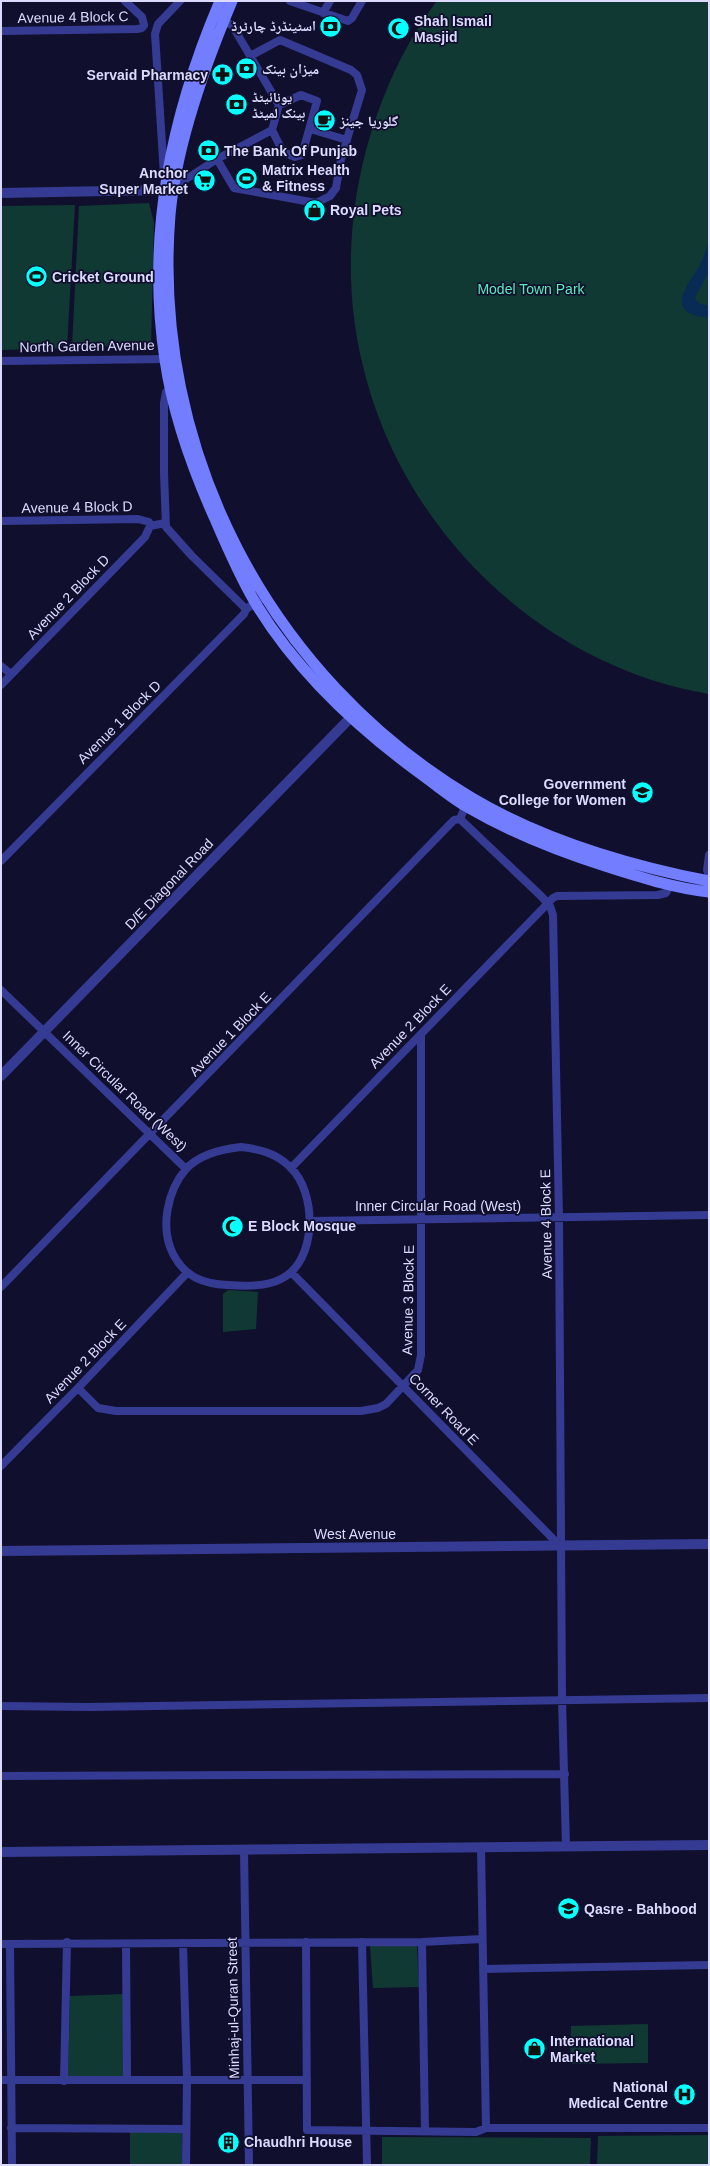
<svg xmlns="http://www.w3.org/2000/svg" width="710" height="2166" viewBox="0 0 710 2166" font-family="Helvetica,'Noto Naskh Arabic',sans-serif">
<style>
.green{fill:#113933}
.water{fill:#072b54}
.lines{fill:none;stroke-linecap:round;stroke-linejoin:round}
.minor{stroke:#353b92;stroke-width:8}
.tertiary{stroke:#353b92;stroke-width:10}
.secondary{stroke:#727dff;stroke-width:11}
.labels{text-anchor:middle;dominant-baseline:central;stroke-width:3.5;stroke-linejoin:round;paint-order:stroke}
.street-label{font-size:14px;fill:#dcdbff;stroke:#110f2e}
.poi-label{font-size:14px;font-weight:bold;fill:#dcdbff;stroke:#110f2e;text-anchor:start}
.park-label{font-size:14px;fill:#59edb9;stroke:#110f2e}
</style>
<rect width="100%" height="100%" fill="#110f2e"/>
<path class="green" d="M437,1h272v693c-168,-28 -307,-164 -346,-328 -19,-76 -15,-156 7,-230 15,-48 36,-95 67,-135z
M149,203l5,20 -3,122 -79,2 7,-141z
M75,205l-8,143 -66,2v-144z
M228,1290l30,2 -2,37 -33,3v-38z
M370,1945h47l2,42 -46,1z
M124,1994v81l-2,2h-54l2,-81z
M648,2024v39l-78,1 1,-38z
M130,2131h52v34h-52z
M709,2135v30h-112l1,-29z
M382,2137l209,1 -1,27h-208z"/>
<path class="water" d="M709,242v30l-14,25 3,6 11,3v12c-48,-5 -21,-32 -8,-55 3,-7 5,-14 8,-21z"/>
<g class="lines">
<path class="minor" d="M125,1l17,16 2,8
M290,1l58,20 4,-3 10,-17
M323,13l7,-12
M1,31l136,-2 5,-1 2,-3
M310,129l37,11
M272,130l11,22 12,5 7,-2 15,-54 -16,-6 -22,10
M217,159l17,29 82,15 14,-7 6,-8 5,-29 21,-69 -5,-15 -6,-5 -71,-30 -30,16
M164,175l-9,-141 3,-10 22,-23
M171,189l46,-30 55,-29 7,-25 -47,-80 -13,-6
M1,361l168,-2
M171,388l-5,4 -2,11v70l2,54 26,29 54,53
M1,521l137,-2 11,3 1,4
M150,526l15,-3
M1,666l10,8
M1,685l144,-148 5,-11
M460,819l81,77 9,10 3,9 6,303 3,481 4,147
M709,855l-2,15 2,5
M1,861l243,-247 2,-5 19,-12
M1,990l185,179
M241,1147c18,2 35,6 49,20 27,25 28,94 -9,112 -15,8 -37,7 -53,6 -25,-1 -43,-8 -55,-31 -13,-26 -6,-63 13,-85 14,-15 36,-20 55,-22z
M291,1168l262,-270 4,-2 101,-1 8,-2 4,-8
M311,1221l398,-6
M291,1272l270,275
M1,1287l453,-467 6,-1 7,-17
M78,1388l20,20 18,3h245l17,-3 8,-4 32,-34 3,-15v-320
M1,1466l77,-78 109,-115
M1,1706l88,1 620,-9
M1,1776l564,-2
M481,1847l5,281
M244,1850l5,315
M306,1942l1,188 169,2 10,-4h223
M362,1942l5,223
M422,1942l3,189
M183,1943l4,136 -1,86
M1,1944l421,-2 60,-3
M10,1944l2,221
M126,1944l1,134
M483,1969l226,-4
M1,2080h306
M64,2081l3,-139
M11,2128l175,1"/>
<path class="tertiary" d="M1,193l163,-3
M1,1076l356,-365
M1,1551l708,-7
M1,1852l708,-7"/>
<path class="secondary" d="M220,1c-49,115 -74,234 -55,359 8,55 27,108 50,159 12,28 25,58 41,85 42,69 105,127 169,173 15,11 29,23 44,31 43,25 89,43 136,58 35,11 68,22 104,26
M232,1c-27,64 -56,144 -62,214 -19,235 99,462 302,583 73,43 155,67 237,83"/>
</g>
<defs>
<symbol id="bank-disc" viewBox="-11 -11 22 22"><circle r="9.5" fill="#07ffff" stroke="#110f2e"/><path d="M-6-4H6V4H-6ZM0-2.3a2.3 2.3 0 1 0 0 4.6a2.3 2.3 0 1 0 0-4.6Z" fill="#111"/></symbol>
<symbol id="mosque-disc" viewBox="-11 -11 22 22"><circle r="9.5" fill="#07ffff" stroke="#110f2e"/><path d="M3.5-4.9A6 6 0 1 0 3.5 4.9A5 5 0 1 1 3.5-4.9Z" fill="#111"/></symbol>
<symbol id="pharmacy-disc" viewBox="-11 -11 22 22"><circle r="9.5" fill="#07ffff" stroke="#110f2e"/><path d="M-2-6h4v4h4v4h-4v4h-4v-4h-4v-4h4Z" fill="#111"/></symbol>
<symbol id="cafe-disc" viewBox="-11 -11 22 22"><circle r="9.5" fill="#07ffff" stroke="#110f2e"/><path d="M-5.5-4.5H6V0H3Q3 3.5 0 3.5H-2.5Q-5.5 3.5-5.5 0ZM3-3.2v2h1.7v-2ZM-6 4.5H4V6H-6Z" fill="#111"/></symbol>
<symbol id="stadium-disc" viewBox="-11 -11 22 22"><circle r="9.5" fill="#07ffff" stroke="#110f2e"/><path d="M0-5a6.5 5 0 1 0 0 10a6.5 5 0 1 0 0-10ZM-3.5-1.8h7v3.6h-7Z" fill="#111"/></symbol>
<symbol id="supermarket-disc" viewBox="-11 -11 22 22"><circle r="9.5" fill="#07ffff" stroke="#110f2e"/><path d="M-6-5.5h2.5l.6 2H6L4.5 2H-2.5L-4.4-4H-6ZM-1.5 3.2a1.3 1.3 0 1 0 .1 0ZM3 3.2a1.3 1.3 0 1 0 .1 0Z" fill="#111"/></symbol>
<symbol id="shop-disc" viewBox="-11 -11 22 22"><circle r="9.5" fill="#07ffff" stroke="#110f2e"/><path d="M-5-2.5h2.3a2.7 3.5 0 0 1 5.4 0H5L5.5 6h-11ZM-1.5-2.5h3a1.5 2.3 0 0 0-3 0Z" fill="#111"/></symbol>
<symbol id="university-disc" viewBox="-11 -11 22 22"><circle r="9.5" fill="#07ffff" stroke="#110f2e"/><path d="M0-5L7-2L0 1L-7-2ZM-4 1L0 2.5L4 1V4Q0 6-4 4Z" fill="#111"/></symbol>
<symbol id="hospital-disc" viewBox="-11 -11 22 22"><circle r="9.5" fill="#07ffff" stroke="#110f2e"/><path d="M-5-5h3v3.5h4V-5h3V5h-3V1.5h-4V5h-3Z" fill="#111"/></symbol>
<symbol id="building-disc" viewBox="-11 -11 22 22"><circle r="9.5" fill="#07ffff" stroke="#110f2e"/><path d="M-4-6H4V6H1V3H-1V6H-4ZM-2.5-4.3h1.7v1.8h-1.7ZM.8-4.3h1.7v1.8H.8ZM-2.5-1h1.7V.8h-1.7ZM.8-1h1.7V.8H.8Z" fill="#111"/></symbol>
</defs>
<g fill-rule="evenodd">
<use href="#bank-disc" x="318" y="14" width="25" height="25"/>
<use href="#mosque-disc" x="386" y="16" width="25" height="25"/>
<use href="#bank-disc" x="234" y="56" width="25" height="25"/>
<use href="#pharmacy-disc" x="210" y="62" width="25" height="25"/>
<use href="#bank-disc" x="224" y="92" width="25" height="25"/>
<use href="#cafe-disc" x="312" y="108" width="25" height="25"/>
<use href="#bank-disc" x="196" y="138" width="25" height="25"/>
<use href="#stadium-disc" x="234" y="166" width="25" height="25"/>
<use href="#supermarket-disc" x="192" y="168" width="25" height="25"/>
<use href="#shop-disc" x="302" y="198" width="25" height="25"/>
<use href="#stadium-disc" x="24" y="264" width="25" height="25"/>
<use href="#university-disc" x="630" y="780" width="25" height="25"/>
<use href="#mosque-disc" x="220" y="1214" width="25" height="25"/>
<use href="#university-disc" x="556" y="1896" width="25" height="25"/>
<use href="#shop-disc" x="522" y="2036" width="25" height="25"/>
<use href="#hospital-disc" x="672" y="2082" width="25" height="25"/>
<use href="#building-disc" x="216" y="2130" width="25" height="25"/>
</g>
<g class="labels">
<g class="street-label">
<text transform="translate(73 17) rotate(-1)">Avenue 4 Block C</text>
<text transform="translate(87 346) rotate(-1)">North Garden Avenue</text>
<text transform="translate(77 507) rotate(-1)">Avenue 4 Block D</text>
<text transform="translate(68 597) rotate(-46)">Avenue 2 Block D</text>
<text transform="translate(119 722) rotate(-45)">Avenue 1 Block D</text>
<text transform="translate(169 884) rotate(-46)">D/E Diagonal Road</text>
<text transform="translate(410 1026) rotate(-46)">Avenue 2 Block E</text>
<text transform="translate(230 1034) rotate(-46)">Avenue 1 Block E</text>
<text transform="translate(125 1091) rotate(44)">Inner Circular Road (West)</text>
<text x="438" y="1206">Inner Circular Road (West)</text>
<text transform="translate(546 1224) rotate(-91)">Avenue 4 Block E</text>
<text transform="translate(408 1300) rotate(-89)">Avenue 3 Block E</text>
<text transform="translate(85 1361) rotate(-46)">Avenue 2 Block E</text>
<text transform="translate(444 1409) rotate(46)">Corner Road E</text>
<text x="355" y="1534">West Avenue</text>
<text transform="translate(233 2008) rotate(-91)">Minhaj-ul-Quran Street</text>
</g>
<g class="poi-label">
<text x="414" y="21">Shah Ismail<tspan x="414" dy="16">Masjid</tspan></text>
<text x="316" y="26" text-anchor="end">اسٹینڈرڈ چارٹرڈ</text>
<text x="262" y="69">میزان بینک</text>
<text x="208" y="75" text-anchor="end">Servaid Pharmacy</text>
<text x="252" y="97">یونائیٹڈ<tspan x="252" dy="16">بینک لمیٹڈ</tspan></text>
<text x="340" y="121">گلوریا جینز</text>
<text x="224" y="151">The Bank Of Punjab</text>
<text x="262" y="170">Matrix Health<tspan x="262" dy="16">&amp; Fitness</tspan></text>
<text x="188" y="173" text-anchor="end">Anchor<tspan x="188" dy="16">Super Market</tspan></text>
<text x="330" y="210">Royal Pets</text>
<text x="52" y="277">Cricket Ground</text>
<text x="626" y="784" text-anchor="end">Government<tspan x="626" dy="16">College for Women</tspan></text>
<text x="248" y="1226">E Block Mosque</text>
<text x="584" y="1909">Qasre - Bahbood</text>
<text x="550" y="2041">International<tspan x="550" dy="16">Market</tspan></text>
<text x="668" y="2087" text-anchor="end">National<tspan x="668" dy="16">Medical Centre</tspan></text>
<text x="244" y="2142">Chaudhri House</text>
</g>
<g class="park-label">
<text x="531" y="289">Model Town Park</text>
</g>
</g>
<rect width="710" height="2166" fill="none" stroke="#dcdbff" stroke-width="4"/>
</svg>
